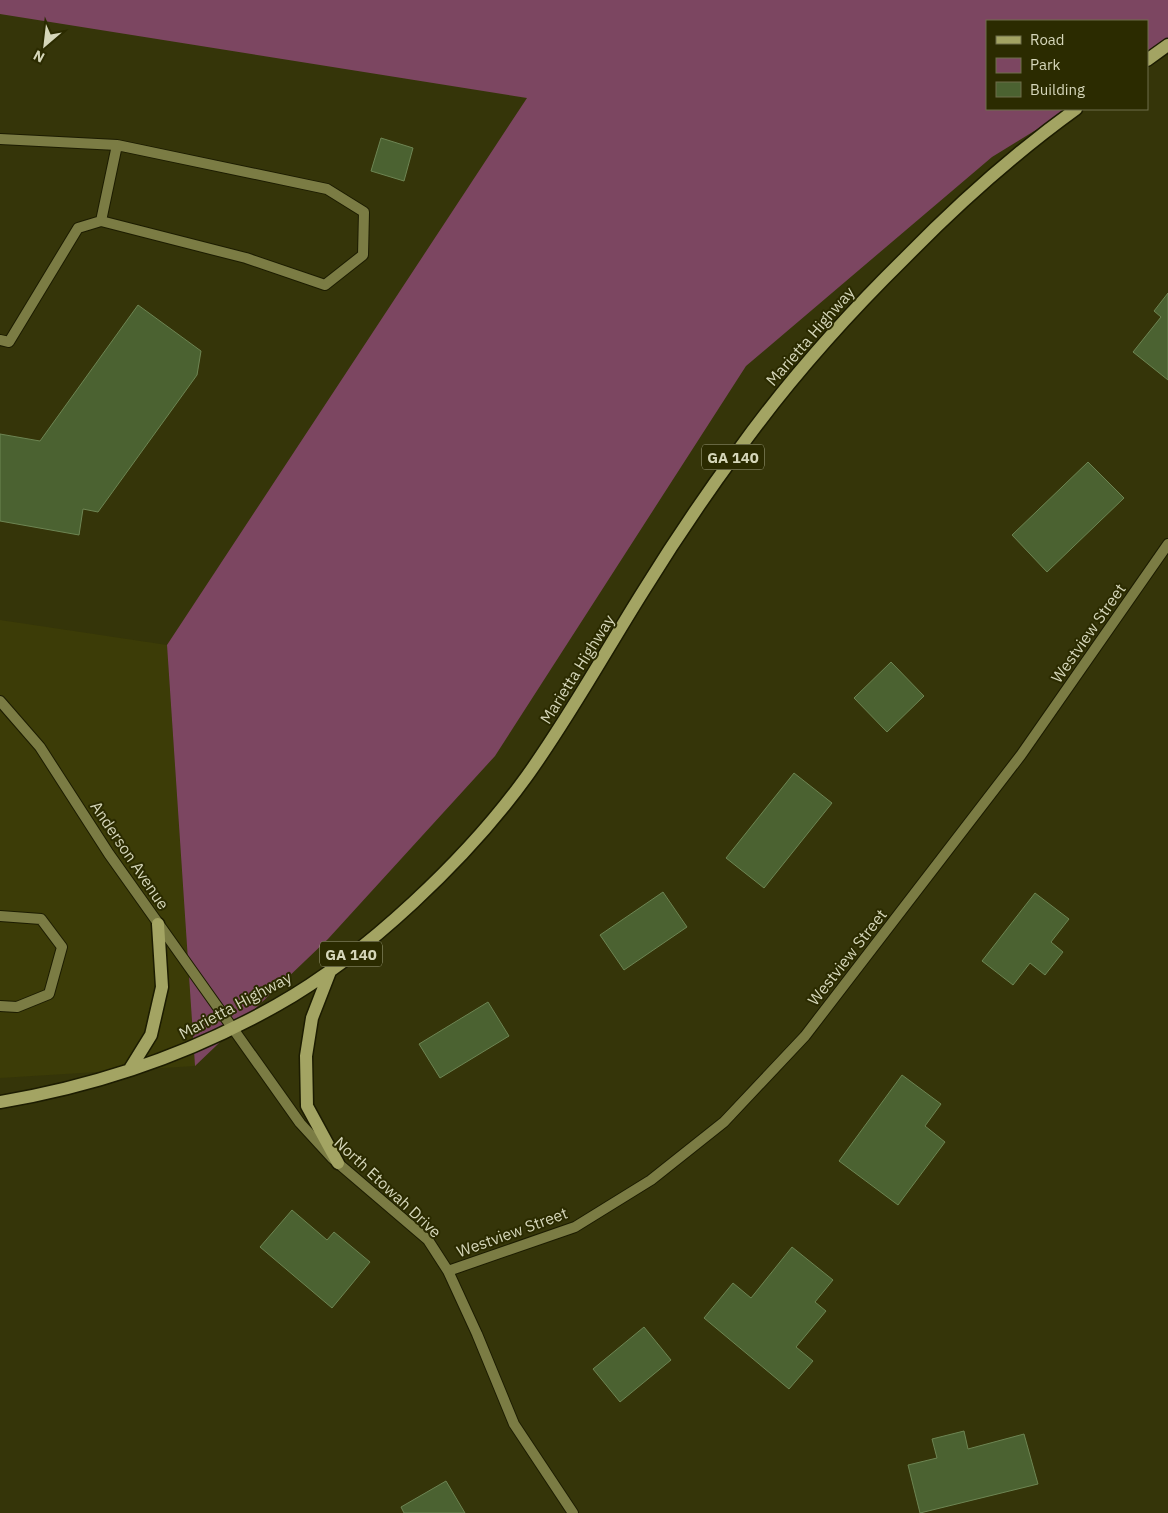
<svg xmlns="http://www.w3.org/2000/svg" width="1168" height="1513" viewBox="0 0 1168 1513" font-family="'IBM Plex Sans',sans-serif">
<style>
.built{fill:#3c3c07}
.green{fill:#7c4661}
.building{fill:#4b6231;stroke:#6d8553}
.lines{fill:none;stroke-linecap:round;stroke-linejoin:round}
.service-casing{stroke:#1c1c01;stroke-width:12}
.minor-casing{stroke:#1c1c01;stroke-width:12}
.primary-casing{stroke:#1c1c01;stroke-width:15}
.service{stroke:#7b7c44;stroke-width:10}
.minor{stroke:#7b7c44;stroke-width:10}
.primary{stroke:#a3a463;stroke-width:12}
.labels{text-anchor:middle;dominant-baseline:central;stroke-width:4;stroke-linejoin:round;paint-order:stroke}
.shield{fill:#2b2b00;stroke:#a2a382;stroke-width:1}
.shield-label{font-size:15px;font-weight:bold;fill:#d5d6b9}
.street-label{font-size:16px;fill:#d5d6b9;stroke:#2b2b00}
</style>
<rect width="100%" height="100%" fill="#353509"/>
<path class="built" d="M0,620l167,25 28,421 -195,12z"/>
<path class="green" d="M0,0h1168v49l-21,13v-41h-160v88h83l-78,48 -246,209 -251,390 -167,183 -133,127 -28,-421 360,-547 -527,-84z"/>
<path class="building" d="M381,138l32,10 -9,33 -33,-10z
M1168,293v87l-35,-28 28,-35 -7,-6z
M138,305l63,46 -4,24 -99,137 -15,-3 -4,26 -79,-14v-87l40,7z
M1088,462l36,36 -77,74 -35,-37z
M891,662l33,34 -37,36 -33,-34z
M794,773l38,30 -68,85 -38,-30z
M663,892l24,35 -63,43 -24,-35z
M1035,893l34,26 -18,23 12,10 -18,23 -15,-12 -17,22 -31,-24z
M488,1002l21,34 -69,42 -21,-34z
M902,1075l39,29 -16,22 20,16 -47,63 -59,-44z
M292,1210l35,30 7,-8 36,30 -38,46 -72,-61z
M792,1247l41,33 -18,22 11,9 -30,36 17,14 -24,28 -85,-71 29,-35 18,15z
M644,1327l27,33 -51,42 -27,-33z
M964,1431l4,18 56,-15 14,50 -118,29 -12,-48 29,-7 -5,-19z
M446,1481l19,32h-61l-3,-6z"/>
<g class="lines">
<defs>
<path id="service" d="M0,916l41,3 21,28 -13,47 -32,13 -17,-1"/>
<path id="minor" d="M0,139l117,6 210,44 37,23 -1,43 -38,30 -79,-27 -145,-37 -23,7 -69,114 -9,-2
M101,221l16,-76
M0,701l40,46 69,107 191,269 32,35 96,82 20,31 29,63 37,90 59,89
M448,1271l127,-44 76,-47 73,-58 81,-86 216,-281 147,-211"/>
<path id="primary" d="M1147,60l21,-15
M331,969l-19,49 -6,38 1,50 31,57
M130,1069l21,-34 11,-48 -4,-63
M0,1102c96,-16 192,-49 277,-97 89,-50 191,-147 250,-229 43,-60 78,-124 117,-186 29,-47 60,-93 93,-138 50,-70 107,-134 168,-194 53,-54 110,-105 171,-149"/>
</defs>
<use href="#service" class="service-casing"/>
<use href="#minor" class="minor-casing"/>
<use href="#primary" class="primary-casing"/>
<use href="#service" class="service"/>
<use href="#minor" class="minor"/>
<use href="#primary" class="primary"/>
</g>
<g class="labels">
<g class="shield">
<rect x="702" y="444.5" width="62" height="25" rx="4"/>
<rect x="320" y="941.5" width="62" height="25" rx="4"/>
</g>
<g class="shield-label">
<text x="733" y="457">GA 140</text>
<text x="351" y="954">GA 140</text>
</g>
<g class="street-label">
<text transform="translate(810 336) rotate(-49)">Marietta Highway</text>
<text transform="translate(1088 633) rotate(-55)">Westview Street</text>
<text transform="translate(577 669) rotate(-58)">Marietta Highway</text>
<text transform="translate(130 855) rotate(56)">Anderson Avenue</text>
<text transform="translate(847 957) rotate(-52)">Westview Street</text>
<text transform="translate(235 1005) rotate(-28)">Marietta Highway</text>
<text transform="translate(388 1187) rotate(43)">North Etowah Drive</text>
<text transform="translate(512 1232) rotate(-20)">Westview Street</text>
</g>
</g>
<rect x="986" y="20" width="162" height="90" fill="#2b2b00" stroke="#6f6f4a"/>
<rect x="996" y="36" width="25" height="8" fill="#a3a463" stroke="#6f6f4a"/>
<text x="1030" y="45" font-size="15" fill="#d5d6b9">Road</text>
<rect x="996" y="58" width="25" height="15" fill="#7c4661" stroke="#6f6f4a"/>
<text x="1030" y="70" font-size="15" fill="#d5d6b9">Park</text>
<rect x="996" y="82" width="25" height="15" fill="#4b6231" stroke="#6f6f4a"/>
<text x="1030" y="95" font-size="15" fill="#d5d6b9">Building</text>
<g transform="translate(45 45) rotate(208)" stroke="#2b2b00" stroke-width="4" paint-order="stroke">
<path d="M0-4L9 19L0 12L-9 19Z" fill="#d5d6b9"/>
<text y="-8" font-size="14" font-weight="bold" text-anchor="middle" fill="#d5d6b9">N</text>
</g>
</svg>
